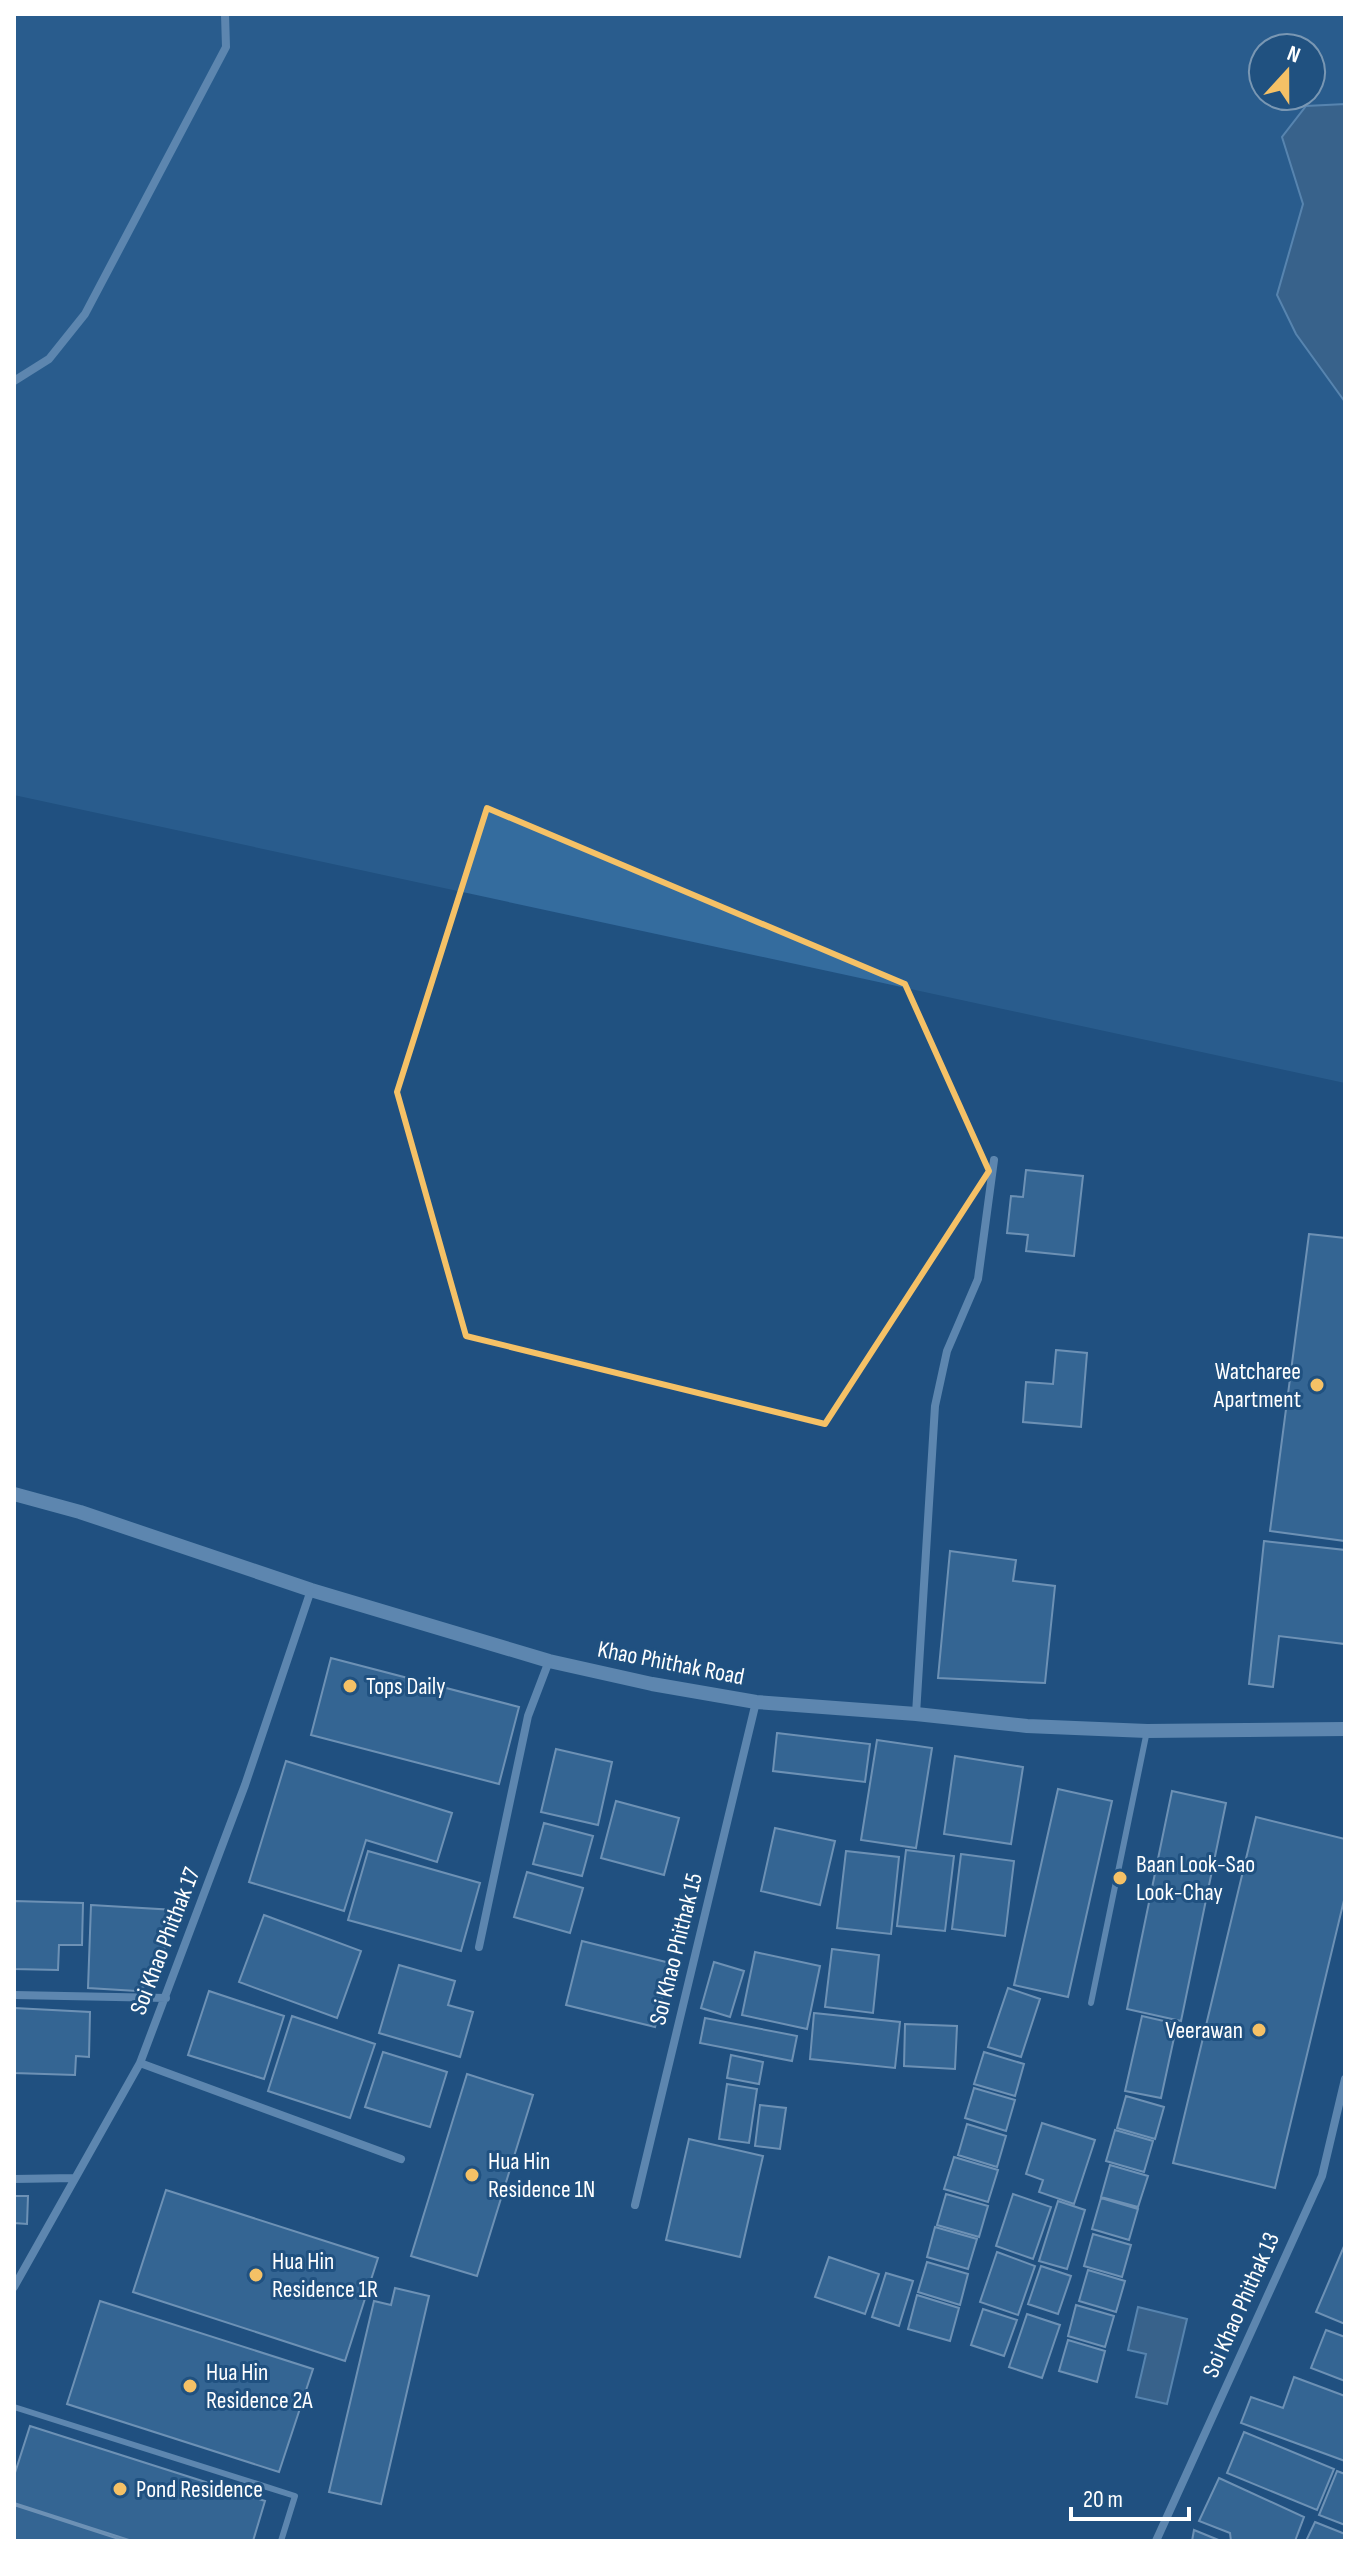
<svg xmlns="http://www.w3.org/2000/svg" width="1359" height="2555" viewBox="0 0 1359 2555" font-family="'Sofia Sans Condensed',sans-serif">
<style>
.green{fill:#346c9e;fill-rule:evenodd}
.water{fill:#55789a;stroke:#99c4e9;stroke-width:2}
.building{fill:#4d7eab;stroke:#c9e1f6;stroke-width:2}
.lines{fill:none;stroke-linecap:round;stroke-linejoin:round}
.service{stroke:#a6c8e8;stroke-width:6}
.minor{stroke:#a6c8e8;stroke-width:8}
.tertiary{stroke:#a6c8e8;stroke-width:14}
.marked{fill:none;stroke:#f5c166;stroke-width:6;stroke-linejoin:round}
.poi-dot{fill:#f5c166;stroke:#205180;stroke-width:3}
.labels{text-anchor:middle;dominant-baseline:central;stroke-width:6;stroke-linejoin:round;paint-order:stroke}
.poi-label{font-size:24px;fill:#fff;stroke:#205180;text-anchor:start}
.street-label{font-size:24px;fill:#fff;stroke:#205180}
</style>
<rect width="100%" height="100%" fill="#205180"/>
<path class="green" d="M14,14h1331v1069l-1331,-288zM1263,48h48v48h-48z"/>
<path class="water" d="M1345,104v298l-49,-68 -19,-39 26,-91 -21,-67 24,-31z
M1138,2307l49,12 -20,85 -31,-7 10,-43 -18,-4z"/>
<path class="building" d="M1026,1170l57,6 -9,80 -48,-5 2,-16 -21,-2 4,-37 12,1z
M1309,1234l36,4v303l-75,-10z
M1056,1350l31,3 -6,74 -58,-5 3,-40 27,2z
M1264,1541l81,9v94l-66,-8 -6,51 -24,-3z
M950,1551l66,9 -3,21 42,5 -10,97 -107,-5z
M331,1658l188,49 -20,77 -188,-49z
M777,1733l93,11 -5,38 -92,-11z
M877,1740l55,8 -16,100 -55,-8z
M556,1749l56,13 -14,63 -57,-13z
M955,1756l68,11 -12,77 -67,-10z
M286,1761l166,52 -15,49 -71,-22 -22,71 -95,-29z
M1058,1789l54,12 -44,196 -54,-12z
M1172,1791l54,12 -45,218 -54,-12z
M616,1801l63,17 -15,57 -63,-17z
M1256,1817l89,22v57l-70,292 -102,-25z
M544,1823l49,13 -11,40 -49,-12z
M775,1828l60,13 -15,64 -59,-14z
M906,1850l48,6 -9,75 -48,-5z
M368,1851l112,32 -19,68 -113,-31z
M846,1851l53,6 -8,77 -54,-6z
M961,1854l53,7 -9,75 -53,-7z
M527,1872l56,16 -13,45 -56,-16z
M14,1901l69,2 -1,42h-23l-1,25 -44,-1z
M91,1905l84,5 -15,55 -8,16 -15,10 -49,-3z
M264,1915l97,36 -24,67 -98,-36z
M582,1941l88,22 -15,64 -89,-22z
M832,1949l47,6 -6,58 -48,-6z
M755,1952l65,14 -13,63 -65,-14z
M714,1962l30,9 -14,46 -29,-9z
M399,1965l56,16 -7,24 25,7 -13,45 -81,-24z
M1008,1988l32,11 -19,58 -33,-10z
M209,1991l75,25 -20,63 -76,-24z
M14,2008l76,4 -1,45 -13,-1 -1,19 -61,-2z
M814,2013l86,9 -5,46 -85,-9z
M292,2016l83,28 -25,74 -82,-27z
M1142,2016l35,8 -16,74 -36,-7z
M705,2018l92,18 -5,25 -92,-18z
M905,2024l52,2 -2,43 -51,-3z
M383,2052l64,20 -17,55 -65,-20z
M984,2052l40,12 -9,32 -41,-12z
M731,2055l32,7 -4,22 -32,-6z
M467,2074l66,21 -56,181 -66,-20z
M727,2084l30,5 -8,54 -30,-4z
M974,2088l41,12 -9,31 -41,-13z
M1126,2096l38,11 -9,32 -38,-11z
M760,2105l26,3 -6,41 -25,-3z
M1042,2123l53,17 -21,64 -35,-12 4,-12 -17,-6z
M967,2124l39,12 -9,31 -39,-12z
M1115,2130l38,11 -9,31 -38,-11z
M689,2139l74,17 -23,101 -74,-17z
M954,2157l44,13 -10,32 -44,-13z
M1110,2165l38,11 -10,31 -37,-10z
M166,2190l212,68 -33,103 -212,-69z
M946,2194l42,12 -9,31 -42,-12z
M1013,2194l38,13 -18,52 -37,-13z
M14,2196h14l-1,28 -13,-1z
M1101,2198l37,11 -9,31 -37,-11z
M1058,2201l27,9 -18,59 -28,-8z
M935,2227l42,12 -9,30 -41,-12z
M1093,2234l38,11 -9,32 -38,-11z
M1345,2244v80l-29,-12z
M997,2252l38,14 -17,49 -38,-13z
M829,2257l50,17 -14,40 -50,-17z
M927,2262l41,12 -8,31 -42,-13z
M1041,2266l30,10 -13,38 -30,-10z
M1088,2270l37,11 -9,31 -37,-11z
M886,2273l27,8 -14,45 -27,-9z
M395,2288l34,8 -48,208 -52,-12 45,-191 17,4z
M917,2295l42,13 -9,33 -42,-12z
M100,2301l213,68 -34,103 -212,-68z
M1076,2305l38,11 -9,31 -37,-11z
M983,2309l34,11 -13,36 -33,-11z
M1027,2314l33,11 -18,53 -33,-11z
M1326,2330l19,7v44l-34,-13z
M1068,2340l37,11 -8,31 -38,-11z
M1294,2377l51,19v65l-104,-38 10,-26 32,11z
M30,2426l235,75 -12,40h-121l-118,-38v-27z
M1244,2432l90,37 -17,41 -90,-37z
M1337,2471l8,3v51l-26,-10z
M1219,2478l85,39 -9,24h-64l-1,-8 -31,-12z
M14,2505l111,36h-111z
M1315,2522l30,12v7h-39z
M1194,2530l27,11h-29z"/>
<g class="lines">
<path class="service" d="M1091,2003l56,-272
M14,2407l281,89 -14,45"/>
<path class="minor" d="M14,381l35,-22 36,-45 141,-267 -1,-33
M916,1714l19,-308 12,-55 31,-72 16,-119
M479,1947l49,-231 21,-55
M14,1995l152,3
M140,2063l261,96
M14,2179l61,-1
M635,2205l121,-503
M14,2287l126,-224 105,-278 66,-195
M1156,2541l166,-365 23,-97"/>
<path class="tertiary" d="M14,1494l66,18 231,78 238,71 103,23 104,18 160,12 111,12 120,5 198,-2"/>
</g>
<path d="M0 0H1359V2555H0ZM487,808l418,176 84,187 -164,253 -359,-88 -69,-244z" fill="#205180" fill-opacity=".55" fill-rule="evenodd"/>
<path class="marked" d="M487,808l418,176 84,187 -164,253 -359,-88 -69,-244z"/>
<g class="poi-dot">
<circle cx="1317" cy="1385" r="8"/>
<circle cx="350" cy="1686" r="8"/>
<circle cx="1120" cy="1878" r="8"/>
<circle cx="1259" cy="2030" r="8"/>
<circle cx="472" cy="2175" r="8"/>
<circle cx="256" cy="2275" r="8"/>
<circle cx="190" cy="2386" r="8"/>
<circle cx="120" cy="2489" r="8"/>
</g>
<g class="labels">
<g class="poi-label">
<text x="1301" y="1371" text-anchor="end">Watcharee<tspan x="1301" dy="28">Apartment</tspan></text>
<text x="366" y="1686">Tops Daily</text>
<text x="1136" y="1864">Baan Look-Sao<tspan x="1136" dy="28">Look-Chay</tspan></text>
<text x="1243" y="2030" text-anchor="end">Veerawan</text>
<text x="488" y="2161">Hua Hin<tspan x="488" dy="28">Residence 1N</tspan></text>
<text x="272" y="2261">Hua Hin<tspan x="272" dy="28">Residence 1R</tspan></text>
<text x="206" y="2372">Hua Hin<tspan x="206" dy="28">Residence 2A</tspan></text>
<text x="136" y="2489">Pond Residence</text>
</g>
<g class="street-label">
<text transform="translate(671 1663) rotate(11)">Khao Phithak Road</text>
<text transform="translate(165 1941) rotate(-69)">Soi Khao Phithak 17</text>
<text transform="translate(676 1949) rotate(-76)">Soi Khao Phithak 15</text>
<text transform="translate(1241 2305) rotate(-66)">Soi Khao Phithak 13</text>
</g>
</g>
<rect width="1359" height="2555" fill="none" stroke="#ffffff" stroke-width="32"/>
<g transform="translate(1287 72) rotate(21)"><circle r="38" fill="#205180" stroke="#7997b3" stroke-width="2"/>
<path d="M0-6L14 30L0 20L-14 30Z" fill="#f5c166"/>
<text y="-12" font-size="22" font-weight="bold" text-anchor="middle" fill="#ffffff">N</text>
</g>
<path d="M1071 2507v12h118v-12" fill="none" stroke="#ffffff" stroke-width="4"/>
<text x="1083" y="2507" font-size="24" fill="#ffffff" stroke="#205180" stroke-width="6" paint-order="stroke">20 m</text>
</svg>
